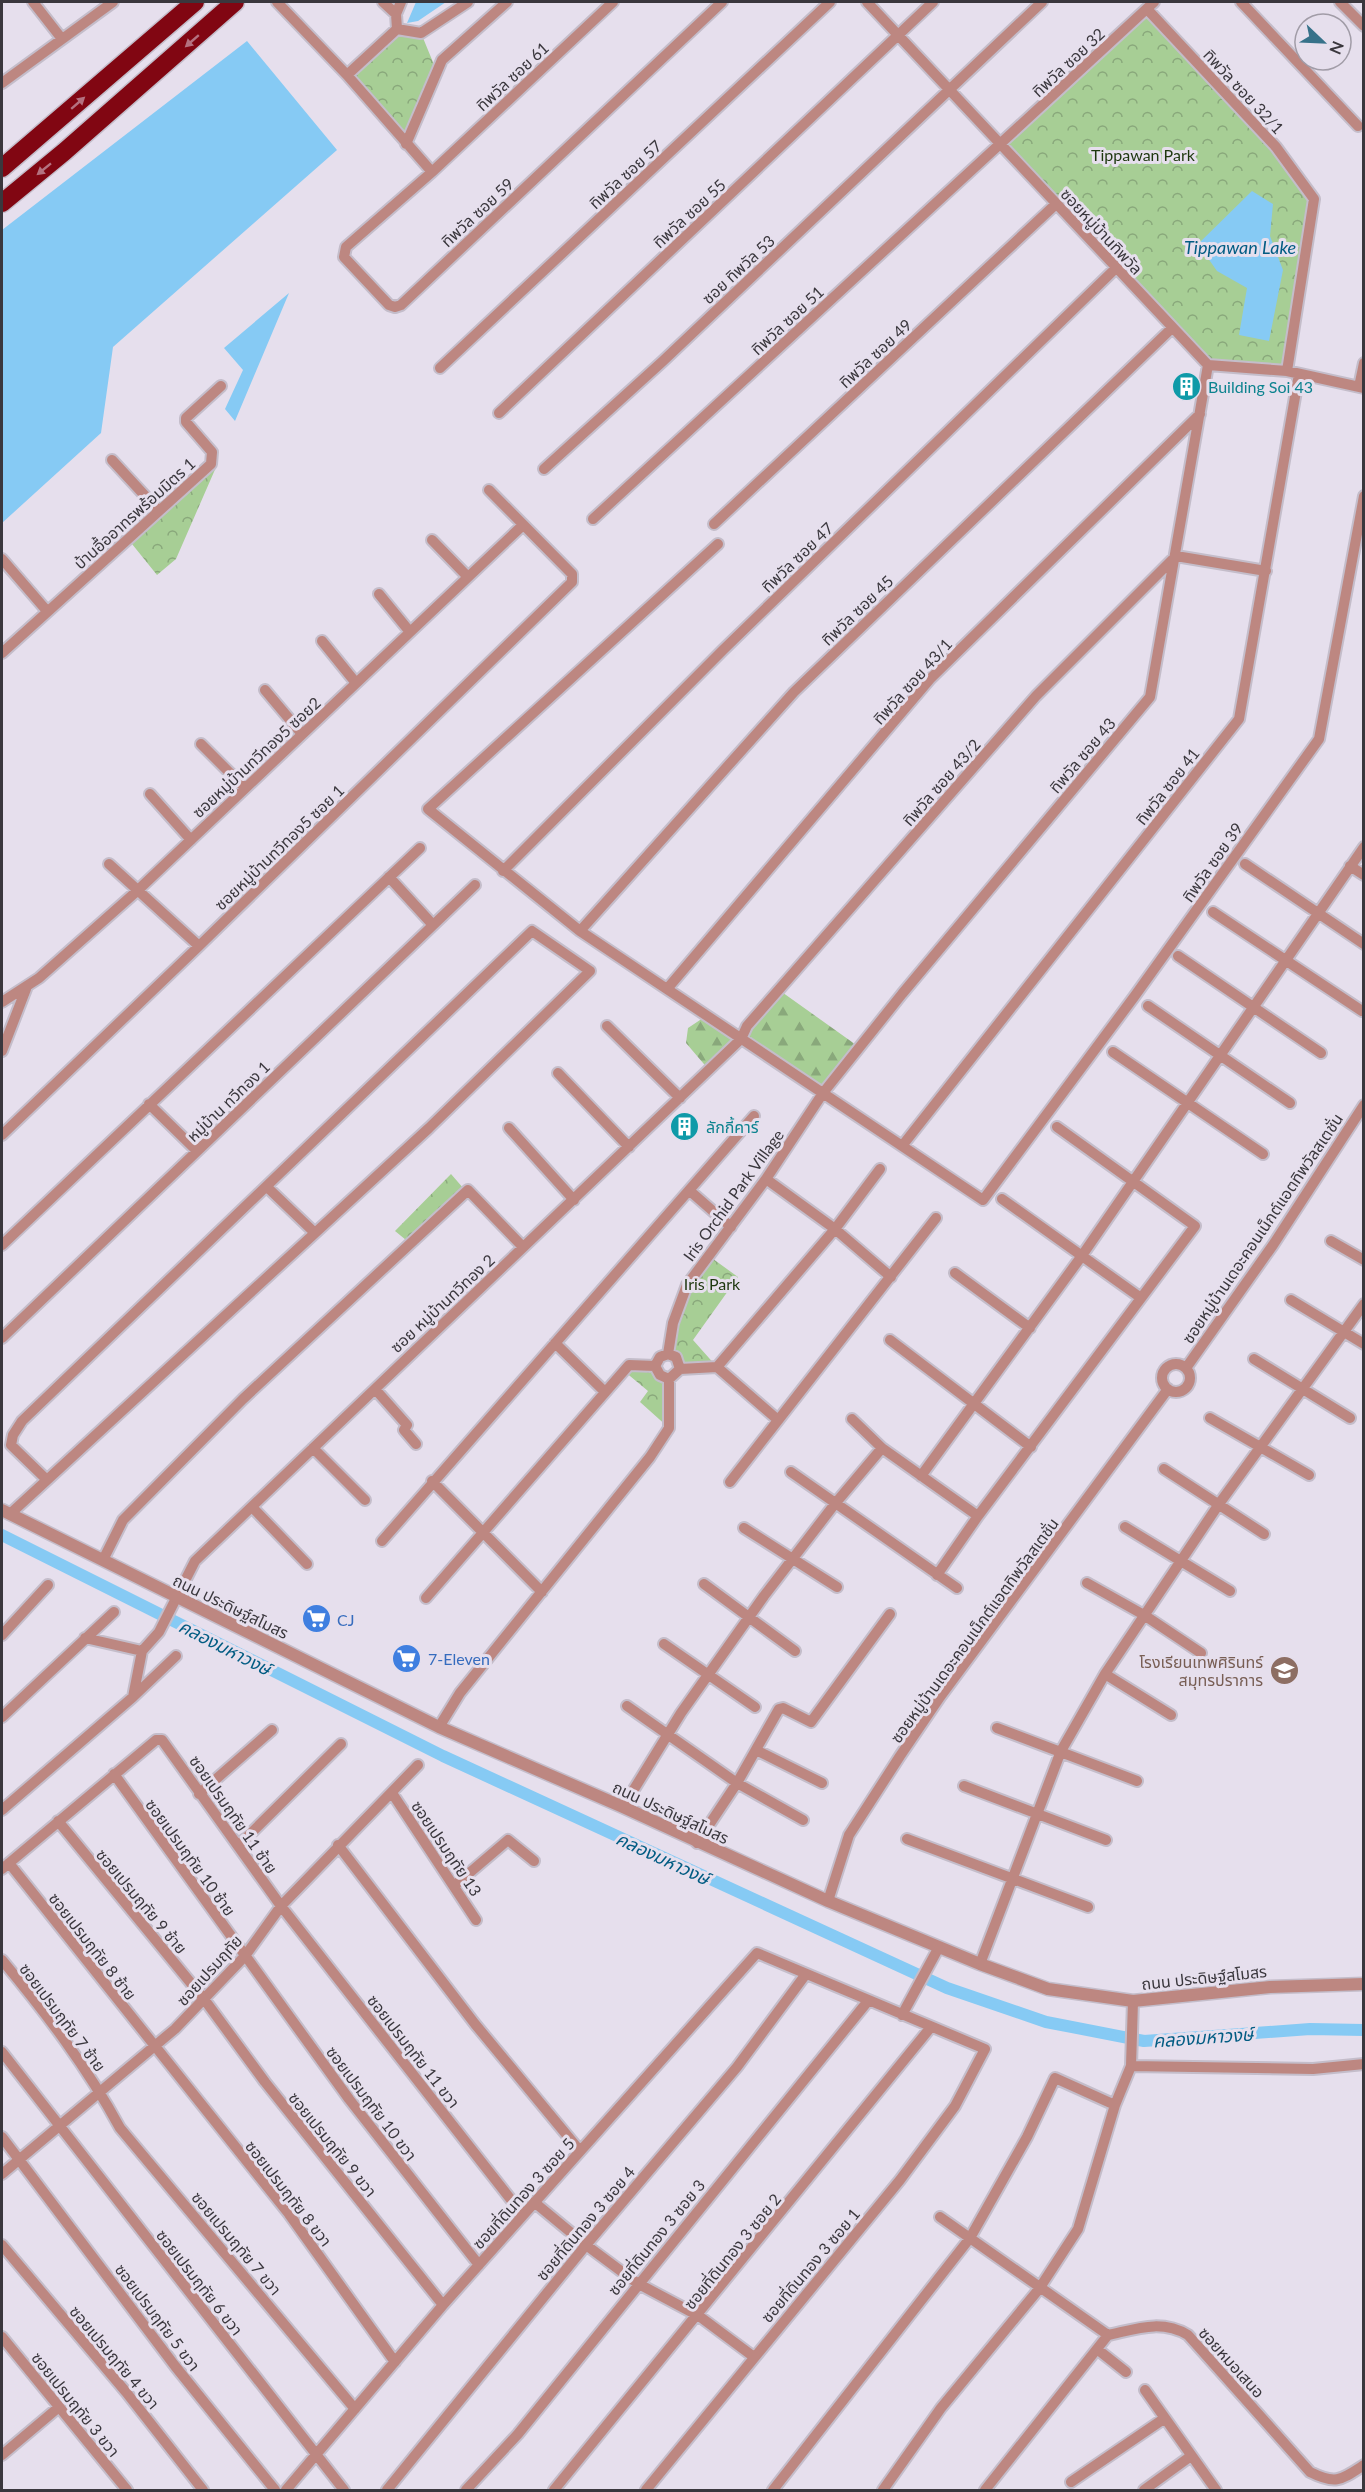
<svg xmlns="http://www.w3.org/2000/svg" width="1365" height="2492" viewBox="0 0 1365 2492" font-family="Lato,'Noto Sans Thai',sans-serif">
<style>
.forest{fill:url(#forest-firs)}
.park{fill:url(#park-crowns)}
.water{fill:#86caf4}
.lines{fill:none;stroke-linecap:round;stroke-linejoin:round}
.canal{stroke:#86caf4;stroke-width:12}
.minor-casing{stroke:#c4bdca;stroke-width:14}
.tertiary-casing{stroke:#c4bdca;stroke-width:15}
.motorway-casing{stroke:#c4bdca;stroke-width:21}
.minor{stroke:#bd8781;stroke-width:10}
.tertiary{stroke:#bd8781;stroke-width:12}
.motorway{stroke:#810612;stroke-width:18}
.oneway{fill:#b47280}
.labels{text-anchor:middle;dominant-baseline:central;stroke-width:6;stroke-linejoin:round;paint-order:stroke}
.street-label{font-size:16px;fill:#3a373d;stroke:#e6dfed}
.park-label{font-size:16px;fill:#1d370e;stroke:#e6dfed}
.culture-label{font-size:16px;fill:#0d838f;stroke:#e6dfed;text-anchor:start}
.shop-label{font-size:16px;fill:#366cbe;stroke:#e6dfed;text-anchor:start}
.education-label{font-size:16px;fill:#785e54;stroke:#e6dfed;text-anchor:end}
.water-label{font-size:18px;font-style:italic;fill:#025c83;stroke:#e6dfed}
</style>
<defs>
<pattern id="forest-firs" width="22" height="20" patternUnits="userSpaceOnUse" patternTransform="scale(1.5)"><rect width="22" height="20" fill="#a7ce95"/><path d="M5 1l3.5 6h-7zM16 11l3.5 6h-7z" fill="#89a87b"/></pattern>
<pattern id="park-crowns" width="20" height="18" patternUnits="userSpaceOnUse" patternTransform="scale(1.5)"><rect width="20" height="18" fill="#a7ce95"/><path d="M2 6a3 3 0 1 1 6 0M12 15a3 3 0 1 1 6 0" fill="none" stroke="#89a87b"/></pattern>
</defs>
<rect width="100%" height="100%" fill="#e6dfed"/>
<path class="forest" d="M779,990l80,57 -36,46 -82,-54 -32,31 -23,-27 2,-15 18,-12 35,23z"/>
<path class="park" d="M1147,9l167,190 -27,172 -79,-6 -207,-221z
M397,29l24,4 16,39 -31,72 -59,-69z
M217,465l-41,94 -19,16 -25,-31z
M451,1174l13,15 -58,51 -11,-9z
M709,1256l29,21 -45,63 24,27 -37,2 -12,-15 19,-69z
M655,1366l14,13v49l-29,-26 8,-11 -24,-20z"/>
<path class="water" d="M416,2h30l-28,19 -11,2z
M247,41l90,109 -224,197 -12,86 -99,90v-293z
M1252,191l21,13 -3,32 13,34 -14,71 -30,-6 8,-47 -30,-17 -19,-27z
M289,293l-54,128 -10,-12 18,-39 -19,-22z"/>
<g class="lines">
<path class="canal" d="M2,1535l441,221 504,232 99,34 98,19 166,-12 54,1"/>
<defs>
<path id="minor" d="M33,2l29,37
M277,2l70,73 85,97
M383,2l13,12
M613,2l-181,170 -86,75 -2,10 45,48 6,2 6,-2 321,-303
M867,2l341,363 79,6 77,17
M1241,2l117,124
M1340,2l24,24
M1147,9l129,138 38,52 -27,172
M397,29l-1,-15 5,-12
M347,75l50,-46 24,4 47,-31
M2,83l111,-81
M406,144l36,-84 65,-58
M440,368l390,-366
M1359,387l5,-24
M499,413l434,-411
M112,460l47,51
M544,469l119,-108 379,-359
M593,519l561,-517
M714,524l342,-320
M432,540l35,36
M718,544l-290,265 152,122 403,269 151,-203 185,-258 45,-243
M2,559l45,52
M379,594l31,38
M322,641l34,42
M2,653l209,-189 1,-12 -26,-30v-4l35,-32
M265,690l37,44
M201,744l44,44
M150,794l41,46
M109,864l90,82
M1245,864l119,80
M1350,866l14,9
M503,871l220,-221 393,-382
M389,877l44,48
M1213,912l149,99
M580,931l214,-239 378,-364
M1178,956l143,97
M667,989l263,-310 270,-265
M2,1002l37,-24 98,-87 386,-366
M1148,1006l142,97
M607,1026l73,72
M2,1051l24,-62
M1113,1052l150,102
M558,1073l71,74
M149,1104l48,47
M509,1128l65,72
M2,1135l197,-189 373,-364v-8l-83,-84
M902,1146l337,-427 60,-345
M766,1179l69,50 56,48
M267,1187l48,46
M690,1191l41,36
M1002,1199l139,99
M1331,1241l33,19
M2,1245l418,-397
M955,1273l75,55
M1291,1300l73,44
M2,1338l473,-453
M890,1340l141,107
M555,1343l49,48
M668,1354l5,-31 14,-38 79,-106 57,-86 79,-99 248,-297 58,-332
M1254,1359l96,59
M1162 1378a14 14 0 1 1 28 0a14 14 0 1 1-28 0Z
M717,1367l118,-138 45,-60
M1186,1368l87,-123 91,-140
M680,1369l-4,-12 -8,-3 -8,3 -5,9 5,9 9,4 11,-10 37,-2 61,53
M375,1389l32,36 -3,5 12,14
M1210,1418l99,57
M852,1419l30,29 96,68
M313,1448l52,52
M1164,1469l100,65
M791,1472l166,116
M921,1476l160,-219 283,-410
M432,1481l110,111
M730,1482l206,-264
M252,1507l55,57
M10,1514l37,-34 382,-352 161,-157 -58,-40 -510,490 -9,14 -2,10 36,35
M1125,1527l105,64
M744,1528l93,59
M382,1541l372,-425
M103,1560l20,-40 120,-121 225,-209 55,57
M937,1575l41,-59 217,-290 -138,-99
M1087,1583l57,32 57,38
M704,1584l91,67
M426,1598l203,-233 26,1
M2,1635l46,-50
M85,1638l57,13
M664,1644l91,63
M1105,1674l66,41
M133,1697l43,-41
M627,1706l110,77 66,37
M2,1717l112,-105
M439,1727l21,-34 190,-236 19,-29v-49
M997,1728l140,53
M756,1750l66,33
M114,1774l235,325 130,166
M964,1786l142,54
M392,1793l84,127
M199,1794l73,-64
M623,1807l58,-94 83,-117 70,-91 48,-57
M2,1810l131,-113 9,-46 17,-19 36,-71 546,-522 6,-13 289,-330 140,-140 90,15
M58,1821l146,178 61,83 178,223
M907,1839l181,68
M697,1843l40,-60 42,-74 4,-1 28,14 79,-108
M338,1845l137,179 105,127
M238,1846l103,-102
M9,1863l280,351 106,148
M2,1869l154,-129h6l119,166 242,309
M454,1886l54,-46 26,21
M828,1901l21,-66 51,-79 40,-59 228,-308
M2,1960c44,53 85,107 118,168l235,281
M980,1964l81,-213 44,-77 114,-170 145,-200
M902,2015l37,-68
M2,2052l342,438
M1131,2066l182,3 51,-5
M2,2137l173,229 100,124
M2,2174l173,-145 70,-73 36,-50 137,-141
M534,2202l52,43 51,38 62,33 55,41
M940,2217l168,118c28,-6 53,-16 80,0l122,137c26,13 31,8 54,-7
M2,2245l124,147 77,98
M2,2337l125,153
M1097,2349l29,23
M1145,2390l71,100
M2,2455l57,-48
M1071,2482l94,-64
M286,2490l157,-185 314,-352 228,96 -30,57 -55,74 -254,310
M387,2490l199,-245 151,-178 69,-93
M466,2490l52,-56 350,-433
M554,2490l377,-463
M773,2490l197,-252 57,-101 28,-59 60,27
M883,2490l58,-82 98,-119 39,-60 37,-124 16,-39 2,-65
M985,2490l123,-155
M1144,2490l47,-34"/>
<path id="tertiary" d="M2,1510l437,217 184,80 205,94 152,63 68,25 85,12 137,-14 94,-3"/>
<path id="motorway" d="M2,168l193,-166
M2,203l62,-51 171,-150"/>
</defs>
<use href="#minor" class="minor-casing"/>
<use href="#tertiary" class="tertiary-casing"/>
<use href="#motorway" class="motorway-casing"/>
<use href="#minor" class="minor"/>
<use href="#tertiary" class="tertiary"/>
<use href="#motorway" class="motorway"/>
</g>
<defs><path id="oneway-solid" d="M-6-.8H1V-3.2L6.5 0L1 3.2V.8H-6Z" transform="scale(1.5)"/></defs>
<g class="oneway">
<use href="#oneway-solid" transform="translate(192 41) rotate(139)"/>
<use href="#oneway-solid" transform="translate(78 103) rotate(-41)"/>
<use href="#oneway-solid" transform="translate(44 169) rotate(141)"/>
</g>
<defs>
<symbol id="building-disc" viewBox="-11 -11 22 22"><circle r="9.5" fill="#0f9aa8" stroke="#e6dfed"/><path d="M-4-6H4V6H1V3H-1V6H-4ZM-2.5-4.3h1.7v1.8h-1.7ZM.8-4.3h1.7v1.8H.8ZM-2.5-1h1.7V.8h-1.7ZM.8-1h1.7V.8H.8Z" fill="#fff"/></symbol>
<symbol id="supermarket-disc" viewBox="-11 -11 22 22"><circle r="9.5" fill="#3f7fe0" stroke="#e6dfed"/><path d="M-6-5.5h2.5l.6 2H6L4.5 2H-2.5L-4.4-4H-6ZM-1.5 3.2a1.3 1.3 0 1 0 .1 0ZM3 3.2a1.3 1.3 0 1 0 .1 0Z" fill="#fff"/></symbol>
<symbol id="school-disc" viewBox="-11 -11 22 22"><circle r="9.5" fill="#8d6e63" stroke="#e6dfed"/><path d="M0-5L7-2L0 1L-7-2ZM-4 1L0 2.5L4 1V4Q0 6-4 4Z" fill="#fff"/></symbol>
</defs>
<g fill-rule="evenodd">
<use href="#building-disc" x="1170" y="370" width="33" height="33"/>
<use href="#building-disc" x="668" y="1110" width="33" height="33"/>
<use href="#supermarket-disc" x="300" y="1602" width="33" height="33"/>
<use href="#supermarket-disc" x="390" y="1642" width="33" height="33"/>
<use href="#school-disc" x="1268" y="1654" width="33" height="33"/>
</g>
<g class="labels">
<g class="street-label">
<text transform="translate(1068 62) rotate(-43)">ทิพวัล ซอย 32</text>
<text transform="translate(512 76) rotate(-43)">ทิพวัล ซอย 61</text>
<text transform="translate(1244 91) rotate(47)">ทิพวัล ซอย 32/1</text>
<text transform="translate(625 174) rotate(-43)">ทิพวัล ซอย 57</text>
<text transform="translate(477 212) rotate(-43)">ทิพวัล ซอย 59</text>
<text transform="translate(689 213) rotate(-43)">ทิพวัล ซอย 55</text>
<text transform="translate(1102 231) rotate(47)">ซอยหมู่บ้านทิพวัล</text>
<text transform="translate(738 269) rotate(-43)">ซอย ทิพวัล 53</text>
<text transform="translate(787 320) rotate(-43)">ทิพวัล ซอย 51</text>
<text transform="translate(875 353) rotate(-43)">ทิพวัล ซอย 49</text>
<text transform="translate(134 513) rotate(-42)">บ้านอื้ออาทรพร้อมมิตร 1</text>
<text transform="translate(797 557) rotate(-44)">ทิพวัล ซอย 47</text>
<text transform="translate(857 610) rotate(-44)">ทิพวัล ซอย 45</text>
<text transform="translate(912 681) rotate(-48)">ทิพวัล ซอย 43/1</text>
<text transform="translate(1082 755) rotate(-50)">ทิพวัล ซอย 43</text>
<text transform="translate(256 757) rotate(-43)">ซอยหมู่บ้านทวีทอง5 ซอย2</text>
<text transform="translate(941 782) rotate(-49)">ทิพวัล ซอย 43/2</text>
<text transform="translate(1167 786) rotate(-52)">ทิพวัล ซอย 41</text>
<text transform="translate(279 847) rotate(-44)">ซอยหมู่บ้านทวีทอง5 ซอย 1</text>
<text transform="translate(1212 862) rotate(-55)">ทิพวัล ซอย 39</text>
<text transform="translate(228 1101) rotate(-44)">หมู่บ้าน ทวีทอง 1</text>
<text transform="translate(733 1195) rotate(-54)">Iris Orchid Park Village</text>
<text transform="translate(1262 1228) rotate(-56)">ซอยหมู่บ้านเดอะคอนเน็กต์แอตทิพวัลสเตชั่น</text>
<text transform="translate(442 1303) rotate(-43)">ซอย หมู่บ้านทวีทอง 2</text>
<text transform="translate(231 1606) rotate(26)">ถนน ประดิษฐ์สโมสร</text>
<text transform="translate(974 1630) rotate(-54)">ซอยหมู่บ้านเดอะคอนเน็กต์แอตทิพวัลสเตชั่น</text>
<text transform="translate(671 1812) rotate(25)">ถนน ประดิษฐ์สโมสร</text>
<text transform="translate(234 1814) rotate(55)">ซอยเปรมฤทัย 11 ซ้าย</text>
<text transform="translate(447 1848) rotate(56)">ซอยเปรมฤทัย 13</text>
<text transform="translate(191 1857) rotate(54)">ซอยเปรมฤทัย 10 ซ้าย</text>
<text transform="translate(142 1901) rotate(50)">ซอยเปรมฤทัย 9 ซ้าย</text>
<text transform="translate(93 1946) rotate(52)">ซอยเปรมฤทัย 8 ซ้าย</text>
<text transform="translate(209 1970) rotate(-48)">ซอยเปรมฤทัย</text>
<text transform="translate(1204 1977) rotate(-6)">ถนน ประดิษฐ์สโมสร</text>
<text transform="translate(63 2017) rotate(53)">ซอยเปรมฤทัย 7 ซ้าย</text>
<text transform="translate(414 2051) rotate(52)">ซอยเปรมฤทัย 11 ขวา</text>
<text transform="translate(372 2103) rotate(53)">ซอยเปรมฤทัย 10 ขวา</text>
<text transform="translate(333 2144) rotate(51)">ซอยเปรมฤทัย 9 ขวา</text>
<text transform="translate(289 2193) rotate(52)">ซอยเปรมฤทัย 8 ขวา</text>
<text transform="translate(523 2193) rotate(-48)">ซอยที่ดินทอง 3 ซอย 5</text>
<text transform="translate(585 2223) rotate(-50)">ซอยที่ดินทอง 3 ซอย 4</text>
<text transform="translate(656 2237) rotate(-51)">ซอยที่ดินทอง 3 ซอย 3</text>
<text transform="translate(237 2243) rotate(50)">ซอยเปรมฤทัย 7 ขวา</text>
<text transform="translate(732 2251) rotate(-51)">ซอยที่ดินทอง 3 ซอย 2</text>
<text transform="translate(810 2265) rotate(-50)">ซอยที่ดินทอง 3 ซอย 1</text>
<text transform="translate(200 2282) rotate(52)">ซอยเปรมฤทัย 6 ขวา</text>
<text transform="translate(158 2317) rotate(53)">ซอยเปรมฤทัย 5 ขวา</text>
<text transform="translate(115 2357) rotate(50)">ซอยเปรมฤทัย 4 ขวา</text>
<text transform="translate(1232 2362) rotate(48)">ซอยหมอเสนอ</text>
<text transform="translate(76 2404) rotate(51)">ซอยเปรมฤทัย 3 ขวา</text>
</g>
<g class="park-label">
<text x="1143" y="154">Tippawan Park</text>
<text x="712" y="1283">Iris Park</text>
</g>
<g class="culture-label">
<text x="1208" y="386">Building Soi 43</text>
<text x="706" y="1126">ลักกี้คาร์</text>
</g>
<g class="shop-label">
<text x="337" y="1619">CJ</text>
<text x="428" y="1658">7-Eleven</text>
</g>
<g class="education-label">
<text x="1263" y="1661">โรงเรียนเทพศิรินทร์<tspan x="1263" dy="18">สมุทรปราการ</tspan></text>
</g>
<g class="water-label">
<text x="1240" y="247">Tippawan Lake</text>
<text transform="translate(225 1647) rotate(27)">คลองมหาวงษ์</text>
<text transform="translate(663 1858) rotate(25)">คลองมหาวงษ์</text>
<text transform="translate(1203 2037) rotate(-4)">คลองมหาวงษ์</text>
</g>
</g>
<rect width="1365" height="2492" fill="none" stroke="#3a373d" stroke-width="6"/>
<g transform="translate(1323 42) rotate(113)"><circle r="28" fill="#e6dfed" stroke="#a19ca7" stroke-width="1.5"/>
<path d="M0-4.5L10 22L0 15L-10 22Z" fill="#37728a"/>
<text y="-9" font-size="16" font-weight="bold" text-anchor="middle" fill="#3a373d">N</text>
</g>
</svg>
